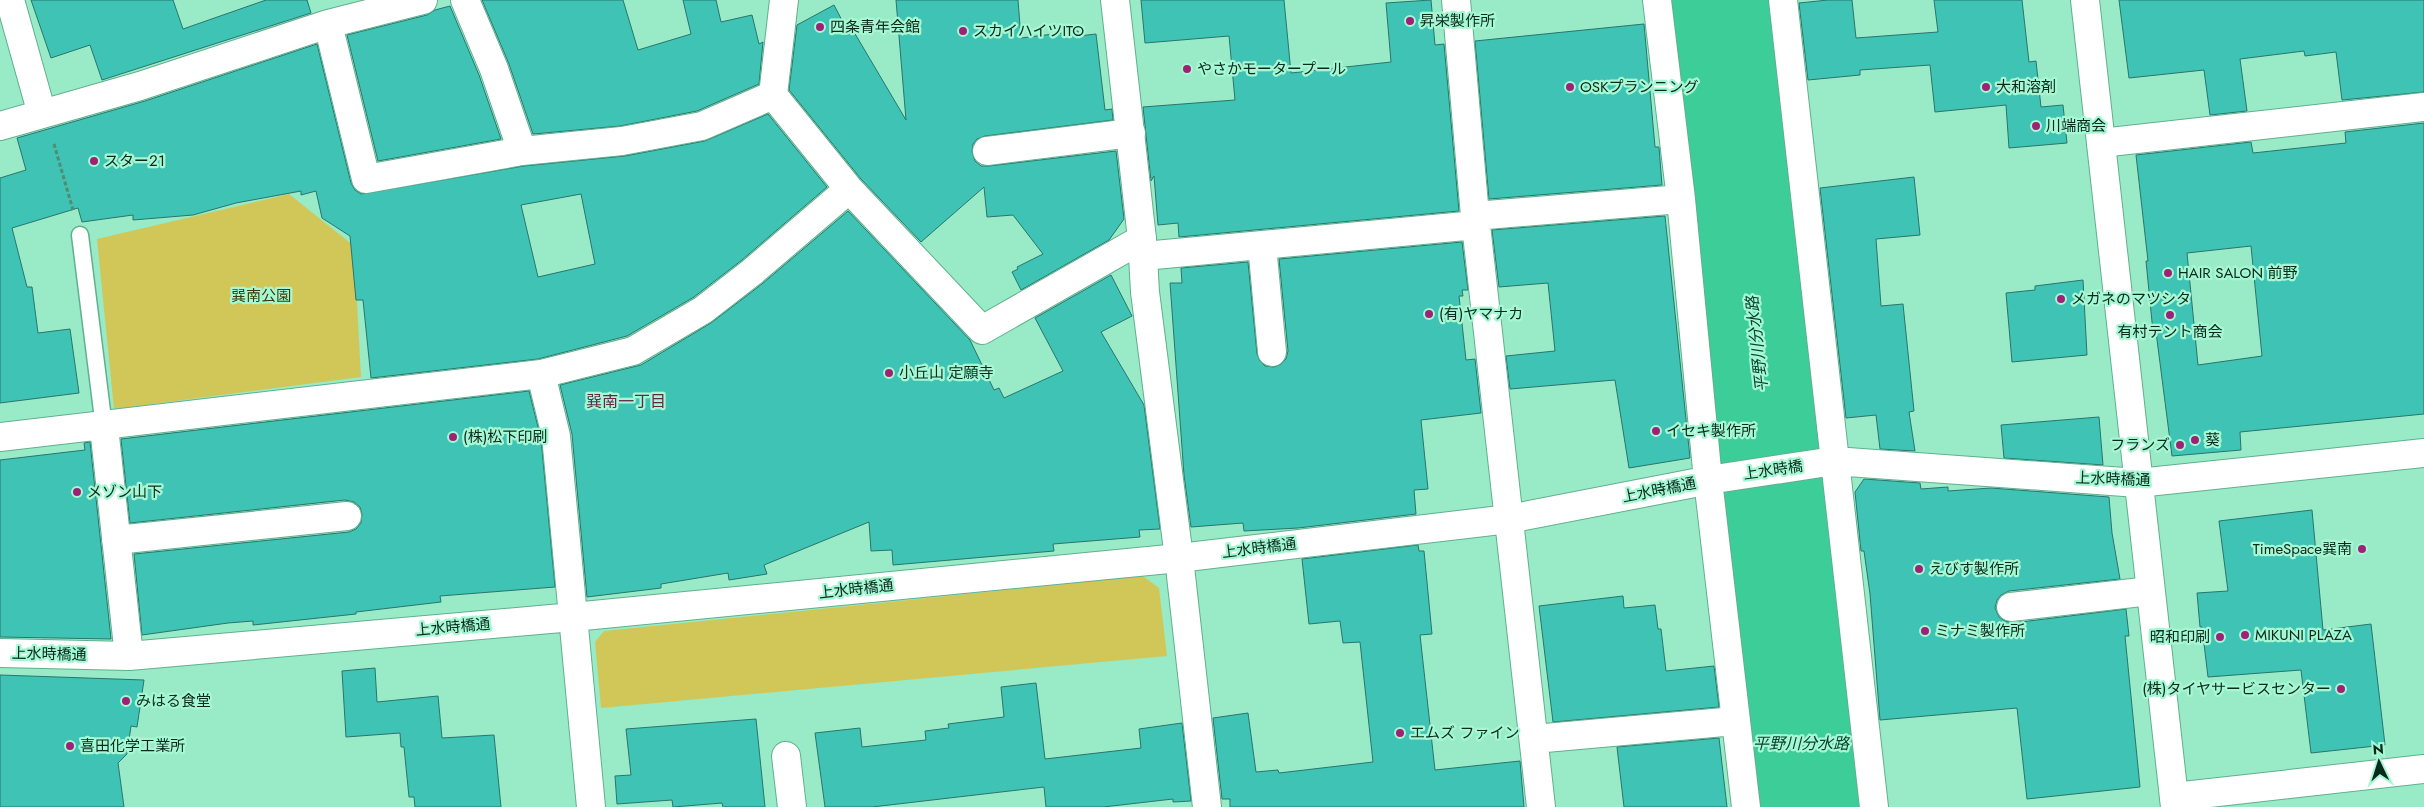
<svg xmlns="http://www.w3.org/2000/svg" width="2424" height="807" viewBox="0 0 2424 807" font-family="Jost,'Noto Sans JP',sans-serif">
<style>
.green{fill:#d0c758}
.water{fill:#3ccd99}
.building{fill:#3fc3b5;stroke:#29756d;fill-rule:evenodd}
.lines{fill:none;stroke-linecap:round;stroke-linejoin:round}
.service-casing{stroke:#60b08e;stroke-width:19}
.minor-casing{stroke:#60b08e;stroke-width:30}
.tertiary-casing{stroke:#60b08e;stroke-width:30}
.path{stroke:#518b72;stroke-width:3;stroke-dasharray:4 2.5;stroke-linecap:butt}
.service{stroke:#fff;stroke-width:16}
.minor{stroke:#fff;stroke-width:28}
.tertiary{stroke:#fff;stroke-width:28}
.poi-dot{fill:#9e2176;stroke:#a6f7d3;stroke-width:2}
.labels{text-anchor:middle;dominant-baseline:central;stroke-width:4.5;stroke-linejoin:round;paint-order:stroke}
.poi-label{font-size:15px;fill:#072a1d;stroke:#a6f7d3;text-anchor:start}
.park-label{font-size:15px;fill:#3d3903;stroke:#a6f7d3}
.street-label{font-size:15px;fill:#072a1d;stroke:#a6f7d3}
.water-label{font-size:16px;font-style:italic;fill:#074430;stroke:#a6f7d3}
.neighbourhood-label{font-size:16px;fill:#63264c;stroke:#a6f7d3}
</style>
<rect width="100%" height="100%" fill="#99eac6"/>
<path class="green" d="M289,194l65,52 7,131 -247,32 -17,-170z
M1143,576l16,12 8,68 -566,52 -6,-66 9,-11z"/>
<path class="water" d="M1669,0h103l88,807h-103z"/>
<path class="building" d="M31,0h142l10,29 83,-29h41l4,13 -209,67 -12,-35 -39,13z
M482,0h141l15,50 53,-16 -8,-34h33l5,22 31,-7 7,29 4,-2 -4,42 -62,27 -77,15 -87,8 -24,-70z
M896,0h122l3,38 57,-7 1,5 17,-2 9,76 7,-1 1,11 -128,16 -8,3 -4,5 -1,8 3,9 6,5h8l127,-15 8,68 -15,21 -88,50 -9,-18 6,-3 -1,-2 26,-13 -30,-39 -26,2 -3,-30 -63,55 -60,-63 -72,-89 8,-65 37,-20 13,25 4,-3 55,93z
M1141,0h143l7,73 100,-11 -5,-59 45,-3 4,45 9,-1 15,167 -280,26 -1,-14 -20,2 -4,-49 -3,5 -8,-74 92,-7 -6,-64 -84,7z
M1828,0h24l4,38 82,-6 -4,-32h88l7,62 7,-1 5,46 22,-2 4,38 -58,5 -3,-43 -71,7 -5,-47 -70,5v5l-52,5 -9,-77z
M2119,0h305v92l-82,8 -6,-48 -31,4 -1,-5 -64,8 7,52 -37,4 -6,-45 -75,8z
M450,6l29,69 22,64 -123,22 -31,-126 80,-20 8,-5z
M1644,24l11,123h4l3,38 -173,14 -14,-158z
M317,44l34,139 4,7 6,4 163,-28 101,-10 80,-15 63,-27 59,73 -85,73 -48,37 -67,39 -89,23 -167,19 -8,-78h-7l-6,-64 -28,-18 -6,-27 -15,4v-4l-65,12 -43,12 -60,5v-5l-51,7 -4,-14 -66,20 15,59h5l6,46 32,-4 9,64 -79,10v-225l26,-8 -9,-32 128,-37zM581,194l14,70 -57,13 -17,-72z
M2424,123v291l-184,18 1,18 -69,6 -16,-124h-3l-7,-71h2l-12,-106 115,-13 2,11 93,-10 -1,-11zM2251,246l11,110 -64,9 -11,-112z
M1914,177l6,58 -44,4 5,67 22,-2 11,107 -5,1 6,39 -35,-2 -4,-34 -30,3 -26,-230z
M848,211l122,129 24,50 5,-2 5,10 59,-27 -28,-53 76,-43 21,41 -31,16 43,73 16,124 -21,1 1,7 -87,7 1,7 -161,14 -1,-15 -21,1 -2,-29 -105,43 3,9 -38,6 -1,-7 -67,11v4l-74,9 -15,-163 -12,-49 81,-20 70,-42 51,-39z
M1665,216l25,242 -61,10 -14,-88 -105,9 -4,-33 49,-5 -7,-68 -49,4 -7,-57z
M1462,242l6,48h-6l1,6h-4l7,64 9,-1 6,54 -60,7 7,69 -14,1 2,24 -118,14 -54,3 -1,-8 -52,4 -7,-52 -14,-192h12l-1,-15 67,-6 9,92 3,7 5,5 9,1 7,-3 5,-5 2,-8 -9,-92z
M2083,280l4,75 -75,7 -6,-69 29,-3v-4z
M529,391l12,48 14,148 -115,9 1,6 -85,10v2l-103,11v-4l-25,2 -86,12 -8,-81 215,-22 7,-3 5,-6 1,-9 -2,-7 -6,-5 -9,-2 -215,23 -9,-84z
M2099,417l4,48 -99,-7 -3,-33z
M90,442l21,197 -111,-2v-177l85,-10 -1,-7z
M1864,479l56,4 1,6 27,-2v4l43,-3 118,9 3,36 8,46 -111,12 -8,4 -4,5 -2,8 4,9 6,4 8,2 113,-14 3,27h-4l15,151 -113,12 -10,-91 -137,12 -10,-126 -6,-43h-3l-6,-59z
M2312,510l11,120 48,-6 14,121 -74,8 -10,-83 -93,7 -6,-50h-2l-3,-34 31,-2 -9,-70z
M1418,545l1,6h5l8,83 -12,1 15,135 85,-9 4,46h-294v-8h-8l-9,-81 35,-5 8,59 22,-2 1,3 94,-11 -13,-120 -17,1 -3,-22 -31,3 -7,-65z
M1623,596l1,12 31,-3 3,24h3l5,42 48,-5 5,41 -166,15 -14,-116z
M375,668l2,34 61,-6 4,42 52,-3 7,72h-86l-1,-10h-5l-5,-50h-3l-1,-14 -54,4 -4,-66z
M0,675l144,5 -7,47 -6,-1 -4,28 -9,9 6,44h-124z
M1036,683l9,76 96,-11 -2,-19 43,-6 9,78 -18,1v-3l-70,8h-57l-2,-20 -172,20h-47l-10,-74 45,-5 2,19 64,-7 -1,-9 24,-3 -1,-4 56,-7 -3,-30z
M756,719l9,88h-42l-1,-4 -49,4 -1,-7 -55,4 -2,-28 16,-1 -5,-46z
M1719,738l8,69h-103l-7,-60z"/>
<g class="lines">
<defs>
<path id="service" d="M80,235l24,192"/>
<path id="minor" d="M10,0l32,114
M465,0l29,69 28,82 100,-10 80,-15 71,-31
M1456,0l19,216 66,591
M1657,0l24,199 27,281 38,327
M1783,0l91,807
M328,24l38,155 156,-28
M0,126l140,-40 188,-62 95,-24
M2101,143l323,-36
M987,151l144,-18
M849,189l133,141 160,-91
M1475,216l206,-17
M1262,245l10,107
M1144,256l332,-31
M541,374l15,62 35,371
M104,427l25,229
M0,437l541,-63 92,-23 70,-41 49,-38 97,-83 -76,-94 11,-95
M116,540l231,-24
M2011,607l139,-16
M0,653l129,3 444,-39 606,-59 330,-39 206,-40 119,-18 304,22 286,-30
M1534,739l201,-18
M786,756l6,51
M2174,797l250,-28"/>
<path id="tertiary" d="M1115,0l27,239 3,53 34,266 28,249
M2085,0l90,807"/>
</defs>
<use href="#service" class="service-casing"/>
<use href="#minor" class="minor-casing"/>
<use href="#tertiary" class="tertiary-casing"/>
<path class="path" d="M54,144l19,66"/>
<use href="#service" class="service"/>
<use href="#minor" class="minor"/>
<use href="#tertiary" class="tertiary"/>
</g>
<g class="poi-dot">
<circle cx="1410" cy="21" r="5"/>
<circle cx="820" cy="27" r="5"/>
<circle cx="963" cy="31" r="5"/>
<circle cx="1187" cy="69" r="5"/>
<circle cx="1570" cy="87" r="5"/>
<circle cx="1986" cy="87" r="5"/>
<circle cx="2036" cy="126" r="5"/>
<circle cx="94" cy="161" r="5"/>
<circle cx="2168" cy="273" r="5"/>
<circle cx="2061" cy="299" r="5"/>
<circle cx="1429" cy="314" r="5"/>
<circle cx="2170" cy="315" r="5"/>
<circle cx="889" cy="373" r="5"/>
<circle cx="1656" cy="431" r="5"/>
<circle cx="453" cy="437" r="5"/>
<circle cx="2195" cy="440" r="5"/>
<circle cx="2180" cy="445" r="5"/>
<circle cx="77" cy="492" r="5"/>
<circle cx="2362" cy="549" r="5"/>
<circle cx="1919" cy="569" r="5"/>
<circle cx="1925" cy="631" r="5"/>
<circle cx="2245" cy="635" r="5"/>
<circle cx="2220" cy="637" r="5"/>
<circle cx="2341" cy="689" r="5"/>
<circle cx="126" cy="701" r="5"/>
<circle cx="1400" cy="733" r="5"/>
<circle cx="70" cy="746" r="5"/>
</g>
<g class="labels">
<g class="poi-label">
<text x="1420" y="21">昇栄製作所</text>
<text x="830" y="27">四条青年会館</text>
<text x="973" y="31">スカイハイツITO</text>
<text x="1197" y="69">やさかモータープール</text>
<text x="1580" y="87">OSKプランニング</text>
<text x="1996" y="87">大和溶剤</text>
<text x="2046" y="126">川端商会</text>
<text x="104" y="161">スター２１</text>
<text x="2178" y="273">HAIR SALON 前野</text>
<text x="2071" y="299">メガネのマツシタ</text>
<text x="1439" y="314">(有)ヤマナカ</text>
<text x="2170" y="332" text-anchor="middle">有村テント商会</text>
<text x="899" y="373">小丘山 定願寺</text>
<text x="1666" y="431">イセキ製作所</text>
<text x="463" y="437">(株)松下印刷</text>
<text x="2205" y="440">葵</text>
<text x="2170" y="445" text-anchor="end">フランズ</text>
<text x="87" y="492">メゾン山下</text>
<text x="2352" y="549" text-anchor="end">TimeSpace巽南</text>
<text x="1929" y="569">えびす製作所</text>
<text x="1935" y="631">ミナミ製作所</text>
<text x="2255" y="635">MIKUNI PLAZA</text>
<text x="2210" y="637" text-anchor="end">昭和印刷</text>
<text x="2331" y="689" text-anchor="end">(株)タイヤサービスセンター</text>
<text x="136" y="701">みはる食堂</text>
<text x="1410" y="733">エムズ ファイン</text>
<text x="80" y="746">喜田化学工業所</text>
</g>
<g class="park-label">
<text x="261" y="296">巽南公園</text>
</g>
<g class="street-label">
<text transform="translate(1773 470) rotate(-8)">上水時橋</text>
<text transform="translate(2113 479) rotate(2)">上水時橋通</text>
<text transform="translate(1659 490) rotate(-11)">上水時橋通</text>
<text transform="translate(1259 548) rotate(-7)">上水時橋通</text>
<text transform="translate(856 589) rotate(-6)">上水時橋通</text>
<text transform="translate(453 627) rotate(-5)">上水時橋通</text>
<text transform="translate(49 654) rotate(1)">上水時橋通</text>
</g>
<g class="water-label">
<text transform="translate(1757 344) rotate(-96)">平野川分水路</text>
<text x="1801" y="743">平野川分水路</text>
</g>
<g class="neighbourhood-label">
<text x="626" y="401">巽南一丁目</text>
</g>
</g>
<g transform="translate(2379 762) rotate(356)" stroke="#a6f7d3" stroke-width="4" paint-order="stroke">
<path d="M0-4L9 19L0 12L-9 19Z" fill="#072a1d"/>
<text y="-8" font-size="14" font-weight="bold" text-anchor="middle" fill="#072a1d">N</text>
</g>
</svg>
